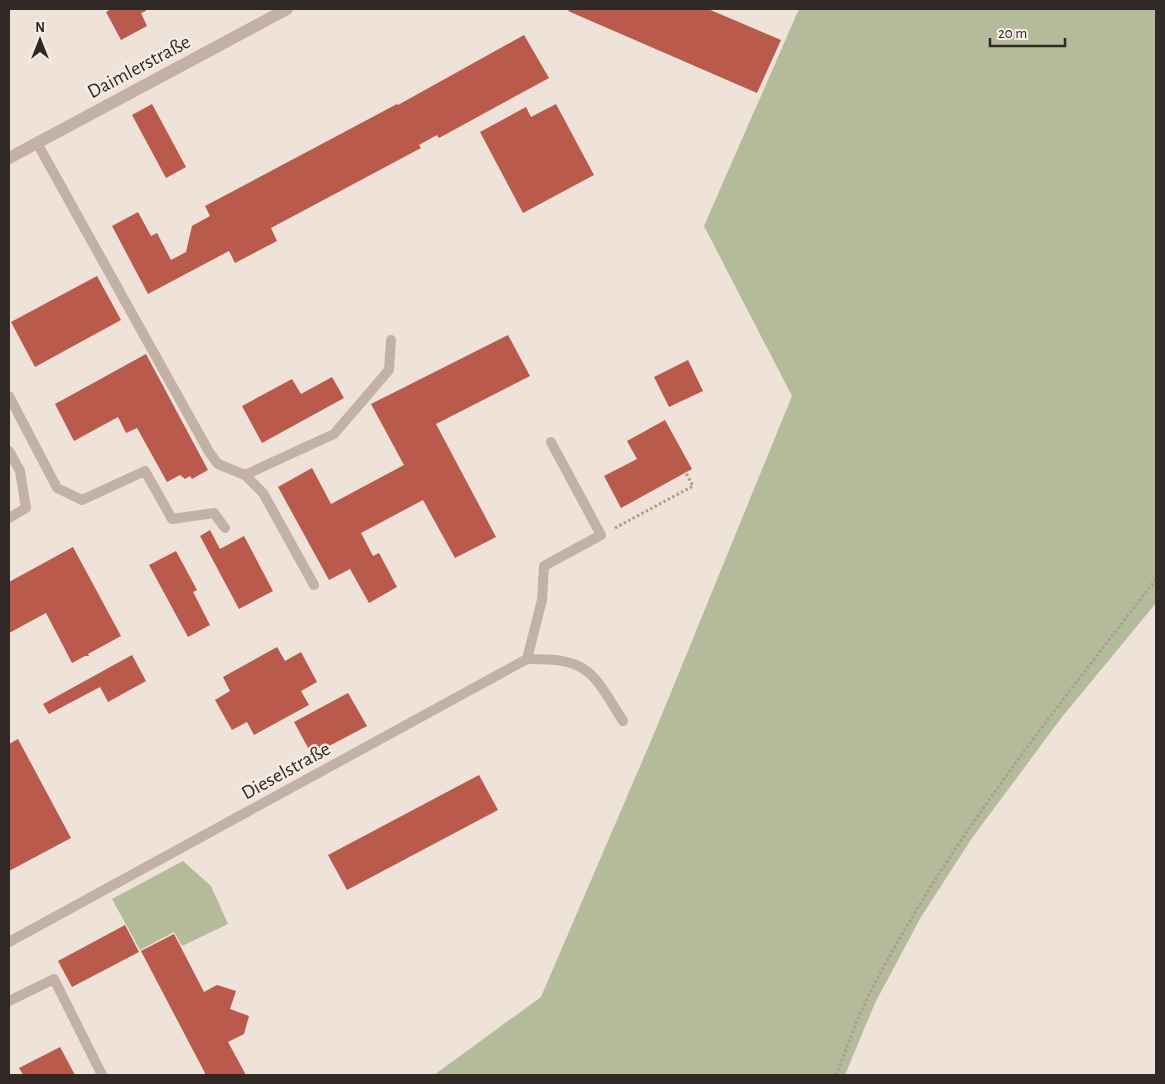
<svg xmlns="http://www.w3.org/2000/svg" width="1165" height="1084" viewBox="0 0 1165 1084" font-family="'Alegreya Sans',sans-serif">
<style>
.green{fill:#b4bb9b}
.building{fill:#b95a4c}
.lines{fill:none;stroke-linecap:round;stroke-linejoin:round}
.path{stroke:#b09b91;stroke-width:3;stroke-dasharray:2.5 2.5;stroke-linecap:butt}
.service{stroke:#c4b1a6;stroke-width:10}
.minor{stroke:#c4b1a6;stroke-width:12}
.labels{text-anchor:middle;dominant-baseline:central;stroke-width:5;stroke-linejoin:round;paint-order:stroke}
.street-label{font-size:20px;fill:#312926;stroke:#f6ece4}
</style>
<rect width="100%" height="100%" fill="#eee2d9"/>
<path class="green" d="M799,9h357v594l-94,114 -90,121 -51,79 -46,86 -30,72h-411l107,-78 115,-268 136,-333 -88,-170z
M183,861l28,25 17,38 -46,22 -8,-14 -34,18 -28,-51z"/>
<path class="building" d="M111,9h34l1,2 -5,2 6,13 -26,14 -15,-28z
M570,9h138l73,31 -24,53 -189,-82z
M524,35l25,43 -110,60 -2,-3 -18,10 2,3 -150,80 6,13 -42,22 -6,-12 -81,43 -36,-68 26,-14 13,24 6,-3 14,27 15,-8 6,-26 18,-10 -5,-10 192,-102 1,1z
M152,104l34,63 -20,11 -34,-63z
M556,104l38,71 -71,38 -43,-81 46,-25 5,10z
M97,276l24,44 -86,47 -24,-45z
M508,335l22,41 -94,48 60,113 -41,21 -32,-58 -62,33 12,23 6,-3 18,34 -28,16 -19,-34 -21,11 -51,-93 34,-19 19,36 73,-39 -33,-61z
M146,354l62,116 -16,9 -2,-3 -5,3 -5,-4 -13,7 -30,-54 -11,5 -8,-16 -44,24 -19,-37z
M688,360l15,31 -34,16 -15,-30z
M332,377l12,21 -82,45 -20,-37 50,-27 9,15z
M665,420l27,49 -71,39 -17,-32 33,-17 -10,-18z
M210,530l10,19 24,-13 29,55 -34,18 -39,-73z
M73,547l48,89 -33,18 1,2h-4l-13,7 -26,-50 -37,20v-51z
M176,551l21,39 -4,2 17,33 -22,12 -39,-72z
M277,647l8,14 16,-9 16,30 -16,9 8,14 -55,30 -7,-13 -15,8 -17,-30 15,-9 -7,-14z
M132,655l14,26 -38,21 -8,-15 -51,27 -6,-10z
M348,693l19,33 -55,29 -18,-33z
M18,739l53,99 -62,33v-127z
M479,775l19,35 -151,80 -19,-35z
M125,925l14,27 -67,35 -14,-26z
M174,934l30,58 13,-7 19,6 -6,18 19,7 -5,18 -16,8 18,33h-40l-65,-124z
M60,1047l15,28h-52l-4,-7z"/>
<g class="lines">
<path class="path" d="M615,528l78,-42 -7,-13
M836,1075c11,-26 20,-55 33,-80 77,-151 185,-283 287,-416"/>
<path class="service" d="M37,143l172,309 9,12 27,11 18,18 51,92
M9,396l48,92 25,12 63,-29 27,48 42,-6 11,15
M9,451l11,20 6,37 -17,10
M245,475l89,-41 55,-64 2,-30
M527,659c63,-1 65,13 96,62
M9,942l518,-283 15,-59 2,-34 57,-31 -50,-93
M9,1001l45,-22 48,96"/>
<path class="minor" d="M9,158l278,-149"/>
</g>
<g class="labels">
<g class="street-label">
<text transform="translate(139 67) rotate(-28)">Daimlerstraße</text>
<text transform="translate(286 771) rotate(-29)">Dieselstraße</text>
</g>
</g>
<rect width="1165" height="1084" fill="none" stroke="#312926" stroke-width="20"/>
<g transform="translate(40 40)" stroke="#f6ece4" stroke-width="4" paint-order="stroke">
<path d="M0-4L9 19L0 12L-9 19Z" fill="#312926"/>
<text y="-8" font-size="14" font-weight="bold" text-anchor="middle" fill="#312926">N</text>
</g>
<path d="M990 38v8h75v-8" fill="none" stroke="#312926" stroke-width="2.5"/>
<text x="998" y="38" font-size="15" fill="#312926" stroke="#f6ece4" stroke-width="4" paint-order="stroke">20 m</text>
</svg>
